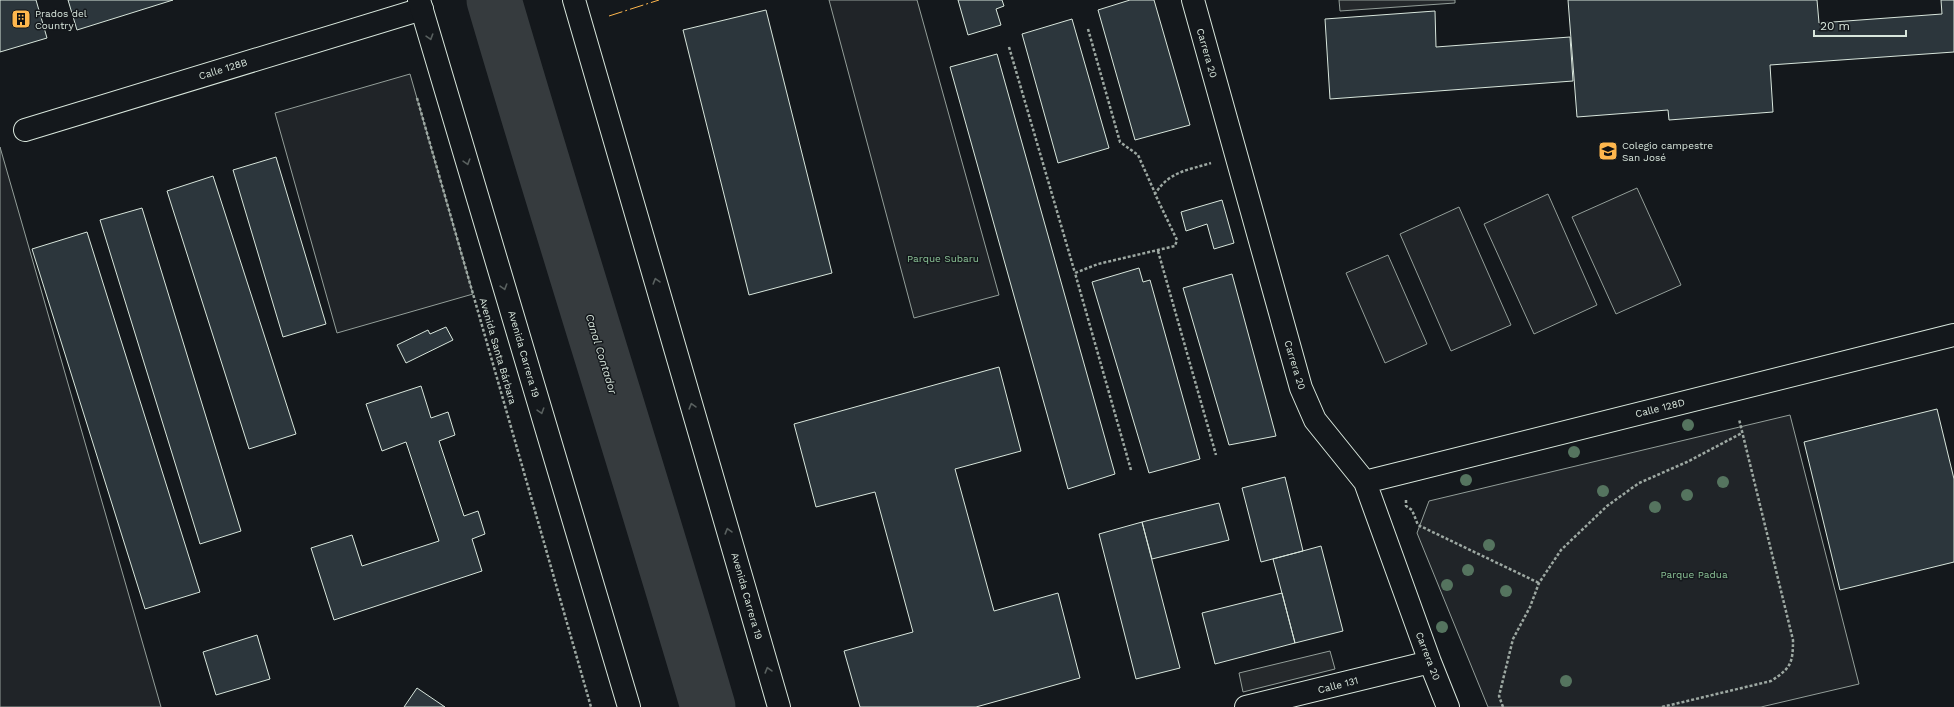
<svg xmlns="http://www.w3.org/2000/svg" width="1954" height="707" viewBox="0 0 1954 707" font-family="'Work Sans',sans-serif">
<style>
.green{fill:#202428;stroke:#939e99}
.parking{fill:#24282b;stroke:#939e99}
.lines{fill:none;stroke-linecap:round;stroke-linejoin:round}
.river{stroke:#363b3e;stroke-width:55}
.building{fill:#2c363c;stroke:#d8e6dc}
.minor-casing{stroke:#d8e6dc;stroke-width:24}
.secondary-casing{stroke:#d8e6dc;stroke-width:24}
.path{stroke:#9da8a2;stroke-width:2.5;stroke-dasharray:3 2;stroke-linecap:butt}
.minor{stroke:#14181c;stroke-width:22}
.secondary{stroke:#14181c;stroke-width:22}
.power{stroke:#ffb74d;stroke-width:1;stroke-dasharray:14 3 2 3;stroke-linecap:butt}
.tree{fill:#55745f}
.oneway{stroke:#59605f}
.labels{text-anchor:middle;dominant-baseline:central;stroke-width:3;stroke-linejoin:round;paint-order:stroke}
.poi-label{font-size:10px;fill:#d8e6dc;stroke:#14181c;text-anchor:start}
.street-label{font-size:10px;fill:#d8e6dc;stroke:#14181c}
.park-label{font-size:10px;fill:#8ac095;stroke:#14181c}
.water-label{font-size:11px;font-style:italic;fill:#d8e6dc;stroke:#14181c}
</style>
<rect width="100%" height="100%" fill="#14181c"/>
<path class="green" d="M829,0h88l82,295 -85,23z
M410,74l63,220 -136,39 -62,-220z
M0,147l161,560h-161z
M1637,188l44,97 -65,29 -44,-97z
M1548,194l49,111 -63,29 -50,-110z
M1459,207l52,118 -60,26 -51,-117z
M1388,255l39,89 -42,19 -39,-90z
M1790,415l69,269 -98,23h-273l-71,-174 12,-32z"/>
<path class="parking" d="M1339,0h116v3l-115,8z
M1330,651l5,18 -92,23 -4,-19z"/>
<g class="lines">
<path class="river" d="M494,0c69,236 145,471 214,707"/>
</g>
<path class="building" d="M0,0h36l11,38 -47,14z
M68,0h105l-96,30z
M958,0h44l2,6 -8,3 5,16 -33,10z
M1130,0h24l36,125 -55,15 -37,-130z
M1568,0h249l2,23 123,-9 -1,-14h13v52l-184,13 3,47 -104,8 -1,-10 -91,7z
M766,10l66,263 -83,22 -66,-265z
M1435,11l1,36 134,-10 3,44 -243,18 -5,-80z
M1072,19l37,129 -51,15 -36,-129z
M997,54l118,420 -47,15 -118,-422z
M276,157l50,167 -43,13 -50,-167z
M213,176l83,258 -47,15 -82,-258z
M1222,200l12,43 -20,6 -7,-25 -21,7 -5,-19z
M142,208l99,323 -41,13 -100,-324z
M87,232l113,360 -55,17 -113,-360z
M1139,268l4,14 7,-2 50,179 -51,14 -57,-191z
M1232,274l44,162 -47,9 -46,-157z
M446,327l7,13 -47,23 -9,-18 31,-15 2,4z
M999,367l22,84 -66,18 39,142 64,-18 22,85 -104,29h-116l-16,-56 69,-19 -38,-140 -59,15 -22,-83z
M421,386l10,32 17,-6 7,23 -16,6 25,75 14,-5 7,23 -13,5 10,32 -148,49 -23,-72 41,-13 10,31 77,-25 -33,-99 -24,9 -16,-47z
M1937,409l17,70v83l-114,28 -36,-148z
M1285,477l18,74 -42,11 -19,-74z
M1219,503l10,37 -77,19 -10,-37z
M1142,522l38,146 -44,11 -37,-145z
M1321,546l22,85 -48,12 -22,-84z
M1282,593l13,50 -80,21 -13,-51z
M257,635l13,44 -54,16 -13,-43z
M417,688l28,19h-41z"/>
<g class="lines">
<defs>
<path id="minor" d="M1193,0l108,388 14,32 50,62 65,180 18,45
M25,130l397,-121
M1365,482l589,-147
M1246,707l184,-45"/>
<path id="secondary" d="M419,0l210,707
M574,0l205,707"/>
</defs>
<use href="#minor" class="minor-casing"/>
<use href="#secondary" class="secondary-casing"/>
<path class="path" d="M1088,29l32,113 18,13 17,38
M1009,47l66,226
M417,98l174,609
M1158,251l58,204
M1131,470l-56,-197 23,-9 77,-18 2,-6 -22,-46c14,-23 34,-24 56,-31
M1406,500v6l6,4 6,15 121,58
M1503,707l-4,-11 14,-57 17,-32 9,-24 22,-33 46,-44 32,-23 48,-21 55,-29
M1662,707l109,-26c20,-13 22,-18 22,-41l-54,-221"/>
<use href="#minor" class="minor"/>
<use href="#secondary" class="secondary"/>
<path class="power" d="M609,16l50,-16"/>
</g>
<g class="tree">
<circle cx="1688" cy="425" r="6"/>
<circle cx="1574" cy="452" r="6"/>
<circle cx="1466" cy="480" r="6"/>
<circle cx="1723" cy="482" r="6"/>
<circle cx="1603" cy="491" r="6"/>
<circle cx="1687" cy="495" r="6"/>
<circle cx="1655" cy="507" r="6"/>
<circle cx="1489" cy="545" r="6"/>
<circle cx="1468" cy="570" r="6"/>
<circle cx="1447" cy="585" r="6"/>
<circle cx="1506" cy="591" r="6"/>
<circle cx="1442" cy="627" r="6"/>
<circle cx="1566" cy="681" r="6"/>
</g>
<defs><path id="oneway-chevron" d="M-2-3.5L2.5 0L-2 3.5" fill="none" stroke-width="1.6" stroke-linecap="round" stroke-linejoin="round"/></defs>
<g class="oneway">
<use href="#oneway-chevron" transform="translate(430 37) rotate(73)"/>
<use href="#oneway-chevron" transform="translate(467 162) rotate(73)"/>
<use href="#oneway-chevron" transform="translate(656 281) rotate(-106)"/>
<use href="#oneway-chevron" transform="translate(504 287) rotate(73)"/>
<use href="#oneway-chevron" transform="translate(692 406) rotate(-106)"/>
<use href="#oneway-chevron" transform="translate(541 411) rotate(73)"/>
<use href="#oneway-chevron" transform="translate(728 531) rotate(-106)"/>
<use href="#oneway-chevron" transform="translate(768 670) rotate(-106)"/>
</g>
<defs>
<symbol id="building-square" viewBox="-11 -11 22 22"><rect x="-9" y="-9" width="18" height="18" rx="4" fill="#ffb74d" stroke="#14181c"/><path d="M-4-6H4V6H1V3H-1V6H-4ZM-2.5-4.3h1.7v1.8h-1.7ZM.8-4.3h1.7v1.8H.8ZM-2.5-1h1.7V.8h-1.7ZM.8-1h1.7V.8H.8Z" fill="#111"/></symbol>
<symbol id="school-square" viewBox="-11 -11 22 22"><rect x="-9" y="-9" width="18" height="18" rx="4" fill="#ffb74d" stroke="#14181c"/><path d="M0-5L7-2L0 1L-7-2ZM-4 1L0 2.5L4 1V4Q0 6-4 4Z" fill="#111"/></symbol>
</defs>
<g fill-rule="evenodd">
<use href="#building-square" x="10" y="8" width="22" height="22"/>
<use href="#school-square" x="1597" y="140" width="22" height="22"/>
</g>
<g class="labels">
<g class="poi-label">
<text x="35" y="13">Prados del<tspan x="35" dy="12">Country</tspan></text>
<text x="1622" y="145">Colegio campestre<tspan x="1622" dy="12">San José</tspan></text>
</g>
<g class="street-label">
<text transform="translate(1207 53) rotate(74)">Carrera 20</text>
<text transform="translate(223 69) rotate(-17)">Calle 128B</text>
<text transform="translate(498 351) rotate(74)">Avenida Santa Bárbara</text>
<text transform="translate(524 354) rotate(74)">Avenida Carrera 19</text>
<text transform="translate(1295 365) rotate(73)">Carrera 20</text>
<text transform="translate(1660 408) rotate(-14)">Calle 128D</text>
<text transform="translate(747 596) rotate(74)">Avenida Carrera 19</text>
<text transform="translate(1428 656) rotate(69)">Carrera 20</text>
<text transform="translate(1338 685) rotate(-14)">Calle 131</text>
</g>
<g class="park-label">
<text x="943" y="258">Parque Subaru</text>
<text x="1694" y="574">Parque Padua</text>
</g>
<g class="water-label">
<text transform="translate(601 354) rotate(73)">Canal Contador</text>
</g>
</g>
<path d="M1814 30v6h92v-6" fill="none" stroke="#d8e6dc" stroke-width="2"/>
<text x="1820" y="30" font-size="12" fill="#d8e6dc" stroke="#14181c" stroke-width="3" paint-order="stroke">20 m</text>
</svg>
